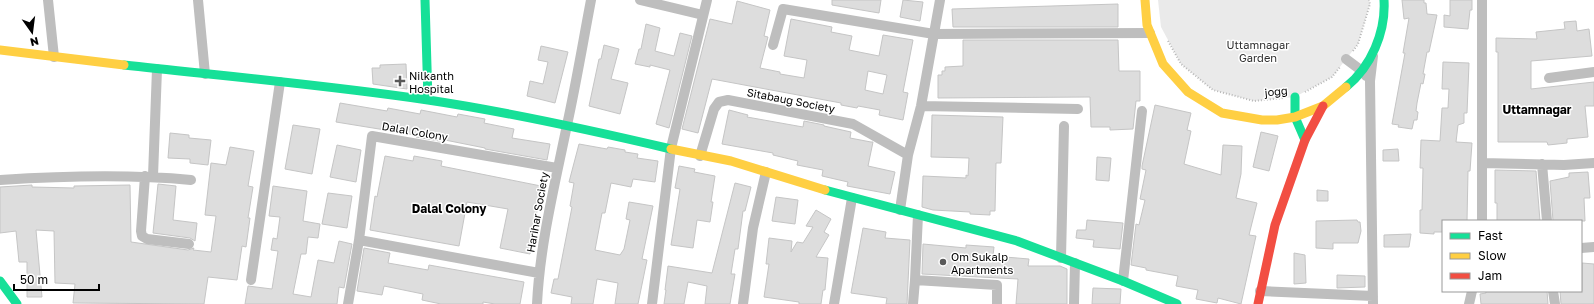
<svg xmlns="http://www.w3.org/2000/svg" width="1594" height="304" viewBox="0 0 1594 304" font-family="'Golos Text',sans-serif">
<style>
.green{fill:#eaeaea}
.building{fill:#ddd;stroke:#c5c5c5;fill-rule:evenodd}
.lines{fill:none;stroke-linecap:round;stroke-linejoin:round}
.path{stroke:#b8b8b8;stroke-width:2;stroke-dasharray:1 2;stroke-linecap:butt}
.street{stroke:#bebebe;stroke-width:10}
.fast{stroke:#16e098;stroke-width:9}
.slow{stroke:#ffcf43;stroke-width:9}
.jam{stroke:#f24e42;stroke-width:9}
.poi-dot{fill:#595959;stroke:#fff;stroke-width:1.5}
.labels{text-anchor:middle;dominant-baseline:central;stroke-width:3;stroke-linejoin:round;paint-order:stroke}
.park-label{font-size:11px;fill:#303030;stroke:#fff}
.poi-label{font-size:11px;fill:#000;stroke:#fff;text-anchor:start}
.street-label{font-size:11px;fill:#000;stroke:#fff}
.neighbourhood-label{font-size:12px;font-weight:bold;fill:#000;stroke:#fff}
</style>
<rect width="100%" height="100%" fill="#fff"/>
<path class="green" d="M1158,0h211l1,4 -12,40 -26,33 -37,20 -41,4 -41,-11 -32,-26 -20,-37z"/>
<path class="building" d="M832,0h49l-2,13 -47,-8z
M903,0l20,2 -3,19 -20,-4z
M1402,0h22v3h2l1,11 10,1 -8,37h-2l-4,22h2l-2,10 -2,-1 -4,20 -1,8 2,1 -1,8h-3l-2,9 -14,-2 1,-2 -7,-1 13,-71h-2l6,-35 -5,1z
M1450,0h22v10h-2l-2,19 -24,-2v-12l6,1z
M737,1l33,9 -6,26 4,1 -8,31 20,4v2l24,4 3,-18 -23,-4 7,-37 41,8 -1,5 21,4 -3,14 30,6 4,-21 30,5 -10,52 5,1 -5,27 -24,-5 1,-5 -22,-4 -1,2 -16,-3v-2l-129,-24 -14,54 -16,-4 28,-110 22,5zM868,71l19,4 -4,19 -18,-4z
M1118,4v23h-165l-1,-18z
M1576,21l1,10 12,-2 3,27 -61,5v28l63,-7v24h-9l3,31 -21,2v4l-19,2 -1,-3h-49v-90h-2v-14l41,1 -1,-7 29,-3 -1,-7z
M646,24l14,4 -5,23 19,5 6,-23 12,3 -23,92 -13,-4 14,-54 -20,-5v2l-15,-3 4,-15h2z
M963,40h155l1,31h21v30h-4l-3,28 -23,1v-3h-19l-1,-30 -152,1v-23h4v-4h3v-4l18,-1z
M604,45l15,4 -8,30 17,4 -8,31 -31,-8 10,-47h2z
M541,46l27,6 -13,51 -28,-7 3,-15 13,3 5,-22 -10,-2z
M1443,62l26,1 -2,50h-3v10l-6,2 -2,17 16,1 -2,28h-2l-1,50h-24v11h-9v2l-14,-1v-23h2l1,-42h-3l1,-28 19,1 2,-33h6l1,-19h-7z
M406,64l1,25 -34,-5 -1,-16h8v-3z
M340,103l47,8 1,-3 32,6 1,-4 36,7 1,-3 27,5 -1,4 30,6 -2,9 38,6 -3,16 -62,-11v-1l-40,-8v2l-29,-5v-2l-80,-13z
M1155,105l36,8 -4,17 4,1 -7,33 37,11 2,-30 19,1 -1,28 -5,24 21,5 -8,32 7,1 -15,68 -23,-6 -1,5 -21,-4 2,-9 -22,-4 2,-10 -32,-6v-2l-15,-3 5,-41 3,1 6,-25 -5,-1 6,-29 -4,-1v-3z
M729,110l19,5 -1,2 56,10 1,-6 20,4v1l27,6 -1,6 21,4h2l-5,24 27,6 -5,22 -43,-8 1,-4 -26,-6 1,-6 -26,-5 1,-4 -25,-6v-2l-51,-9z
M932,115l71,2 -2,46h-5l-1,48h-5v4l-20,-1v-2l-37,-2 -11,-3 1,-31 43,2v-3l2,1 1,-18 -38,-1z
M293,125l27,4 -8,45 -27,-5z
M1261,132l17,4 -9,35 -16,-4z
M170,133l19,2v3l22,2 -3,25 -18,-2v-4l-22,-1z
M579,144l28,5 1,-2 17,3v2l13,2 -1,4 21,3 -3,21 -22,-3 -2,8 -20,-4 -6,30h-3l-7,37 25,5 4,-6 6,-29 -4,-1 3,-17 24,4 -11,53 5,1 -9,44h-23l3,-21 -21,-4 -4,25h-22l1,-7 -21,-4 3,-14h4l14,-72 -2,-1 4,-23 -5,-1z
M337,145l24,5 -5,32 -26,-5z
M230,147l24,4 -6,35 5,1 -5,31h2l-4,29 -4,-1 -5,34 -29,-3 -4,27 -131,-1 2,-19 -20,-1 -1,-52 -18,-1 6,67h-15v-35h-8l-3,-31 -16,2v-46l32,-2v2l42,1v-2l56,-1 1,57 57,8 6,-2 -1,2 18,2 5,-36 -11,-1 6,-52 15,2z
M1398,149l1,12h-16v-11z
M385,156l28,5 1,-5 28,5 -1,5 100,20 -11,68 -30,-6 8,-39 -41,-7 -8,44 -89,-16 5,-34 2,1z
M1097,157l14,1 -2,23 -13,-1z
M679,166l16,3 -1,3 21,4 -4,26h2l-3,20 -13,-2 -4,28 -22,-3 9,-56 -5,-1z
M1495,170l41,1 4,50h-43v-18h-2z
M1588,172l2,26h-6l1,23h-32l-3,-40 19,-4v-4z
M735,183l16,4 -6,24h-2l-5,38h-3l-4,25h4l-5,30h-25l2,-18 -19,-4 -4,22h-20l2,-14h-1l3,-24 44,7z
M158,184l18,2 -3,34 24,3 -2,18 -5,-3 -37,-5z
M273,186l34,5 -4,30 17,3 -2,14 -10,-1 -2,17h-5l-8,40 18,3 7,-37 16,3 5,-22 13,3 -8,44 -5,-1 -2,17h-92l3,-18 24,3 6,-38 -7,-1 2,-12 4,1 3,-22 -11,-1z
M1317,190l11,1v10h-11z
M328,193l24,3 -5,32 -25,-4z
M776,197l22,3 -3,24 -23,-3z
M816,210l15,9 -7,13 5,3 -13,22 12,1 -3,32h-2l-2,14h-22v-2l-35,-5 5,-33h-3l3,-26 23,3 -1,11 6,-10 6,1 10,-16 -7,-1z
M1087,220l36,3 -3,26 -27,-2 1,-7 -18,-2 1,-8h9z
M1357,220l1,2h2l1,9 -3,12h-25v6l-17,-1v-27z
M863,228l23,4 -1,6 25,2 -3,64h-21l1,-6 -36,-5z
M1411,234l-2,13h-25v-12z
M923,244l43,4v-3l28,2 -1,9 36,3 -1,7h32l7,3v35h-51l2,-25 -96,-5z
M364,248l26,5 -2,10 40,7 1,-5 95,17 -4,22h-25l-12,-2v2h-42l-19,-4 1,-6 -39,-8 -2,9 -25,-4z
M1294,253l11,2 1,28 -12,1z
M1582,263l12,1v40h-33l-1,-13h22z
M1337,275l28,1v11l-28,1z
M1093,288l28,1 -1,15h-28z
M1486,291h61l1,13h-67l-1,-10 6,-1z"/>
<g class="lines">
<path class="path" d="M1168,41l13,23 32,26 41,11 30,-3
M1353,51l5,-7 12,-40 -1,-4
M1305,92l27,-15 8,-10"/>
<path class="street" d="M48,0l6,57
M198,0l7,74
M640,0l63,15
M773,45l10,-36 151,25 216,-1
M1373,56l-3,25 3,223
M1346,59l16,12 4,5
M1549,78l45,-6
M921,106l157,3
M700,156l14,-47 5,-7 9,-2 125,24 55,31
M1482,163l82,2 30,-2
M1542,164l5,57
M145,176l-4,55 1,5 5,3 42,5
M153,176l4,-107
M0,180c63,-4 128,-6 191,0
M900,210l8,-55 13,-49 19,-106
M1482,221v-221
M359,240l180,33
M1581,248l13,-1
M1061,258l3,-132
M251,280l29,-198
M915,280l3,-65
M1123,281l19,-170
M1260,291l113,5
M1553,291l2,13
M348,304l11,-64 13,-104 185,32
M537,304c3,-61 18,-120 30,-179 9,-41 16,-83 24,-125
M652,304l19,-156 36,-148
M743,304l10,-76 13,-56
M834,304l18,-106
M913,304l2,-24 82,5v19
M1074,304l1,-41
M1469,304l3,-13"/>
<path class="fast" d="M425,0l3,100
M124,65c101,11 203,20 304,35 81,12 162,30 243,49
M1346,87c25,-20 40,-55 38,-87
M1295,97v20l10,23
M825,190l192,51 106,40 54,23
M0,281l17,23"/>
<path class="slow" d="M1145,0l2,25 16,39 25,28 34,21 40,7h15l18,-3 28,-11 23,-19
M0,50l124,15
M671,149l60,12 94,29"/>
<path class="jam" d="M1258,304l17,-79 30,-85 18,-34"/>
</g>
<g class="poi-dot">
<path d="M398 75h4v4h4v4h-4v4h-4v-4h-4v-4h4z"/>
<circle cx="943" cy="262" r="4"/>
</g>
<g class="labels">
<g class="park-label">
<text x="1258" y="44">Uttamnagar<tspan x="1258" dy="13">Garden</tspan></text>
</g>
<g class="poi-label">
<text x="409" y="75">Nilkanth<tspan x="409" dy="13">Hospital</tspan></text>
<text x="951" y="256">Om Sukalp<tspan x="951" dy="13">Apartments</tspan></text>
</g>
<g class="street-label">
<text transform="translate(1276 91) rotate(-6)">jogg</text>
<text transform="translate(791 100) rotate(11)">Sitabaug Society</text>
<text transform="translate(415 131) rotate(10)">Dalal Colony</text>
<text transform="translate(537 212) rotate(-80)">Harihar Society</text>
</g>
<g class="neighbourhood-label">
<text x="1537" y="109">Uttamnagar</text>
<text x="449" y="208">Dalal Colony</text>
</g>
</g>
<rect x="1442" y="220" width="140" height="72" fill="#ffffff" stroke="#999999"/>
<rect x="1450" y="233" width="20" height="6" fill="#16e098" stroke="#999999"/>
<text x="1478" y="240" font-size="12" fill="#000000">Fast</text>
<rect x="1450" y="253" width="20" height="6" fill="#ffcf43" stroke="#999999"/>
<text x="1478" y="260" font-size="12" fill="#000000">Slow</text>
<rect x="1450" y="273" width="20" height="6" fill="#f24e42" stroke="#999999"/>
<text x="1478" y="280" font-size="12" fill="#000000">Jam</text>
<g transform="translate(32 32) rotate(166)" stroke="#ffffff" stroke-width="3" paint-order="stroke">
<path d="M0-3L7 15L0 10L-7 15Z" fill="#000000"/>
<text y="-6" font-size="11" font-weight="bold" text-anchor="middle" fill="#000000">N</text>
</g>
<path d="M14 284v6h85v-6" fill="none" stroke="#000000" stroke-width="2"/>
<text x="20" y="284" font-size="12" fill="#000000" stroke="#ffffff" stroke-width="3" paint-order="stroke">50 m</text>
</svg>
